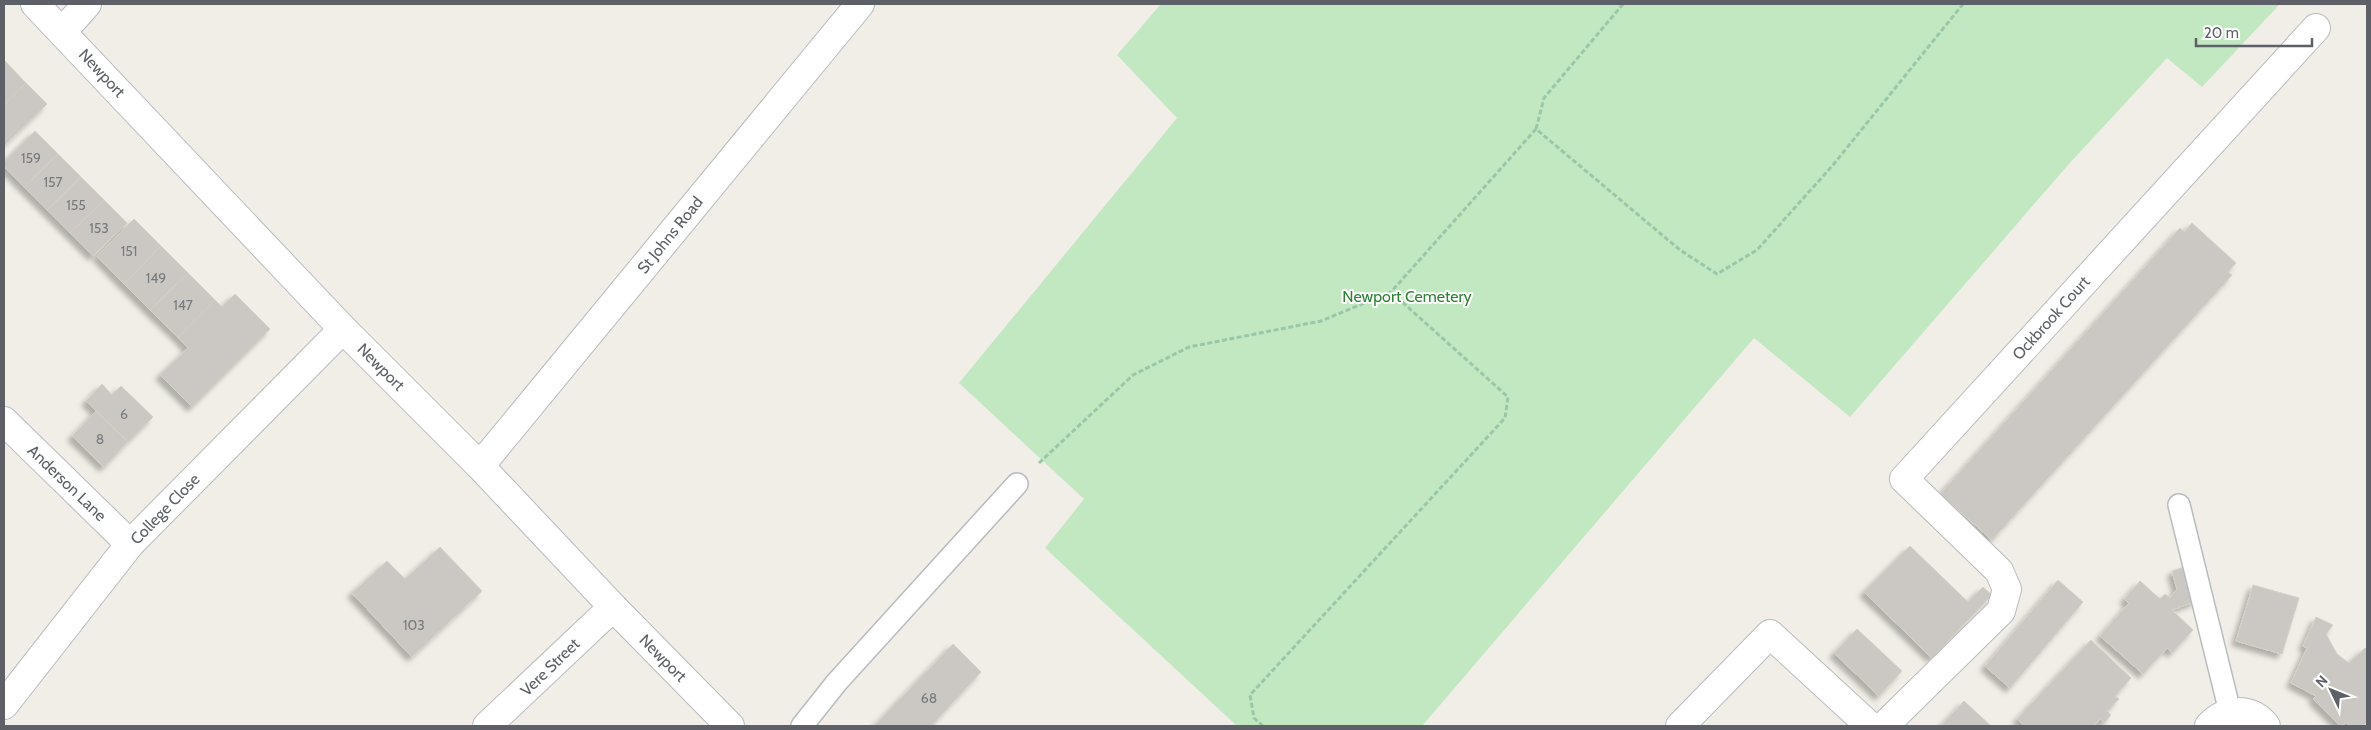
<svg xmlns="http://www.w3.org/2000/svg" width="2371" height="730" viewBox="0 0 2371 730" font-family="Cabin,sans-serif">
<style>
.green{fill:#c2e8c2}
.building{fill:#cbc8c3;stroke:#d5d0c4;filter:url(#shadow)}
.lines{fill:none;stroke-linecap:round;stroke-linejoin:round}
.service-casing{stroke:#b8bbc0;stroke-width:24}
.minor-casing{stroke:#b8bbc0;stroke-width:30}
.tertiary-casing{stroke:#b8bbc0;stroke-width:30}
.path{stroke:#99c7a7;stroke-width:3;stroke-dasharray:5 2.5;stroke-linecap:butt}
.service{stroke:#fff;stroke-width:21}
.minor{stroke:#fff;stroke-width:28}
.tertiary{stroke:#fff;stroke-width:28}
.labels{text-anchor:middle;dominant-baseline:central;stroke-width:4;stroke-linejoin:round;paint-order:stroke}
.number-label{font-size:14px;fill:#787b7e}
.street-label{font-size:16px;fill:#5d6167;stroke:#fff}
.park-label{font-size:16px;fill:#308236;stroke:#fff}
</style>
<defs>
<filter id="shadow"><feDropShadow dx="-4.5" dy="4.5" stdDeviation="2.5" flood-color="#0004"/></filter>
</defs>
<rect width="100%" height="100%" fill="#f0eee6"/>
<path class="green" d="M1161,4h1119l-78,83 -35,-29 -99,107 -218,252 -96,-79 -332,388h-185l-192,-178 39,-49 -125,-116 218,-265 -60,-63z"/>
<path class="building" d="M5,61l21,22 -22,22v-43z
M26,83l21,21 -43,42v-41z
M35,131l23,23 -34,33 -20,-21v-4z
M58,154l23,23 -34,33 -23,-23z
M81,177l23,23 -34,33 -23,-23z
M104,200l23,23 -34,33 -23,-23z
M134,219l27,27 -37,38 -27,-28z
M2192,223l44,40 -8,9 4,3 -240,265 -52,-46 240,-266 4,4z
M161,246l27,27 -38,37 -26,-26z
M188,273l27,27 -37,37 -28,-27z
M235,294l35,35 -78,78 -32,-32 28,-27 -10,-11 37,-37 7,7z
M102,384l10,11 9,-9 32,31 -25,25 -42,-41z
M96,411l32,31 -24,25 -32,-31z
M1910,546l58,56 15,-15 9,8 -60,63 -68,-66z
M440,547l42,44 -70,66 -60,-64 35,-32 18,18z
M2188,566l8,35 -24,9 21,20 -21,23 -5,-5 -24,26 -43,-38 29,-33 -5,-4 16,-18 20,18 5,-5 5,4 7,-9 -5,-18z
M2058,580l25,22 -73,86 -25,-22z
M2253,585l46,13 -17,56 -46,-13z
M2316,617l17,8 -7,9 11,20 12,9 16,-15 2,2v72l-4,4h-14l-3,-3 -6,3 -27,-27 3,-3 -25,-13 16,-35 -4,-2z
M1857,629l45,42 -23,25 -45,-43z
M2091,640l40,38 -16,18 4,3 -12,12 4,4 -7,8 -4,-4 -6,7h-69l-8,-7z
M953,644l28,28 -48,52 2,2h-61z
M1964,701l27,25h-50z"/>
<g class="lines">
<defs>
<path id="service" d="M2179,505l51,207
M802,726l35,-44 180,-198"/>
<path id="minor" d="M63,31l24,-27
M4,421l126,123
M480,466l380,-462
M4,705l126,-161 213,-215
M487,726l126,-119
M1680,726l90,-92 100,92
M1884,726l117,-115 6,-22 -8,-18 -95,-92 412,-451
M2209,726c16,-18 42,-19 57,0"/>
<path id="tertiary" d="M35,4l308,325 137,137 133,141 117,119"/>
</defs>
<use href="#service" class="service-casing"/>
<use href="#minor" class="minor-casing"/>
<use href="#tertiary" class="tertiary-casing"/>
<path class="path" d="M1536,129l8,-31 79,-94
M1039,463l94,-88 56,-28 132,-26 70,-29 145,-163 144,121 37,24 40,-24 76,-85 130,-161
M1263,726l-9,-8 -4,-23 255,-277 3,-21 -117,-105"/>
<use href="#service" class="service"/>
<use href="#minor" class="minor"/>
<use href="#tertiary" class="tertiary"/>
</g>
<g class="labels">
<g class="number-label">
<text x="31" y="158">159</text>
<text x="53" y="182">157</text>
<text x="76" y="205">155</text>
<text x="99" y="228">153</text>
<text x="129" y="251">151</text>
<text x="156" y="278">149</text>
<text x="183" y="305">147</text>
<text x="124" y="414">6</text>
<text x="100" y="439">8</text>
<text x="414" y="625">103</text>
<text x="929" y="698">68</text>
</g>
<g class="street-label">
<text transform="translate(102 73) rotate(47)">Newport</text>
<text transform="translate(670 235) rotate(-51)">St Johns Road</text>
<text transform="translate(2051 318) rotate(-48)">Ockbrook Court</text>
<text transform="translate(381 367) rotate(45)">Newport</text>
<text transform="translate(67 483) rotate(44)">Anderson Lane</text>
<text transform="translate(165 509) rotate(-46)">College Close</text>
<text transform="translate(663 658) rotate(45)">Newport</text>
<text transform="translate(550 667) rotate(-44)">Vere Street</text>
</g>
<g class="park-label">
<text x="1407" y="296">Newport Cemetery</text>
</g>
</g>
<rect width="2371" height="730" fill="none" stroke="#5d6167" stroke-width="10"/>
<g transform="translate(2331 690) rotate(313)" stroke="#ffffff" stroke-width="4" paint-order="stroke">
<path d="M0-4L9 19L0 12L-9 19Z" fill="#5d6167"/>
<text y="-8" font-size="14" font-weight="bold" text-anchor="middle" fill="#5d6167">N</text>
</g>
<path d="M2196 38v8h116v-8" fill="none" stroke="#5d6167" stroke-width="2.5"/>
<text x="2204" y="38" font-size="15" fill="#5d6167" stroke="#ffffff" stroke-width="4" paint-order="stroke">20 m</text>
</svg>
